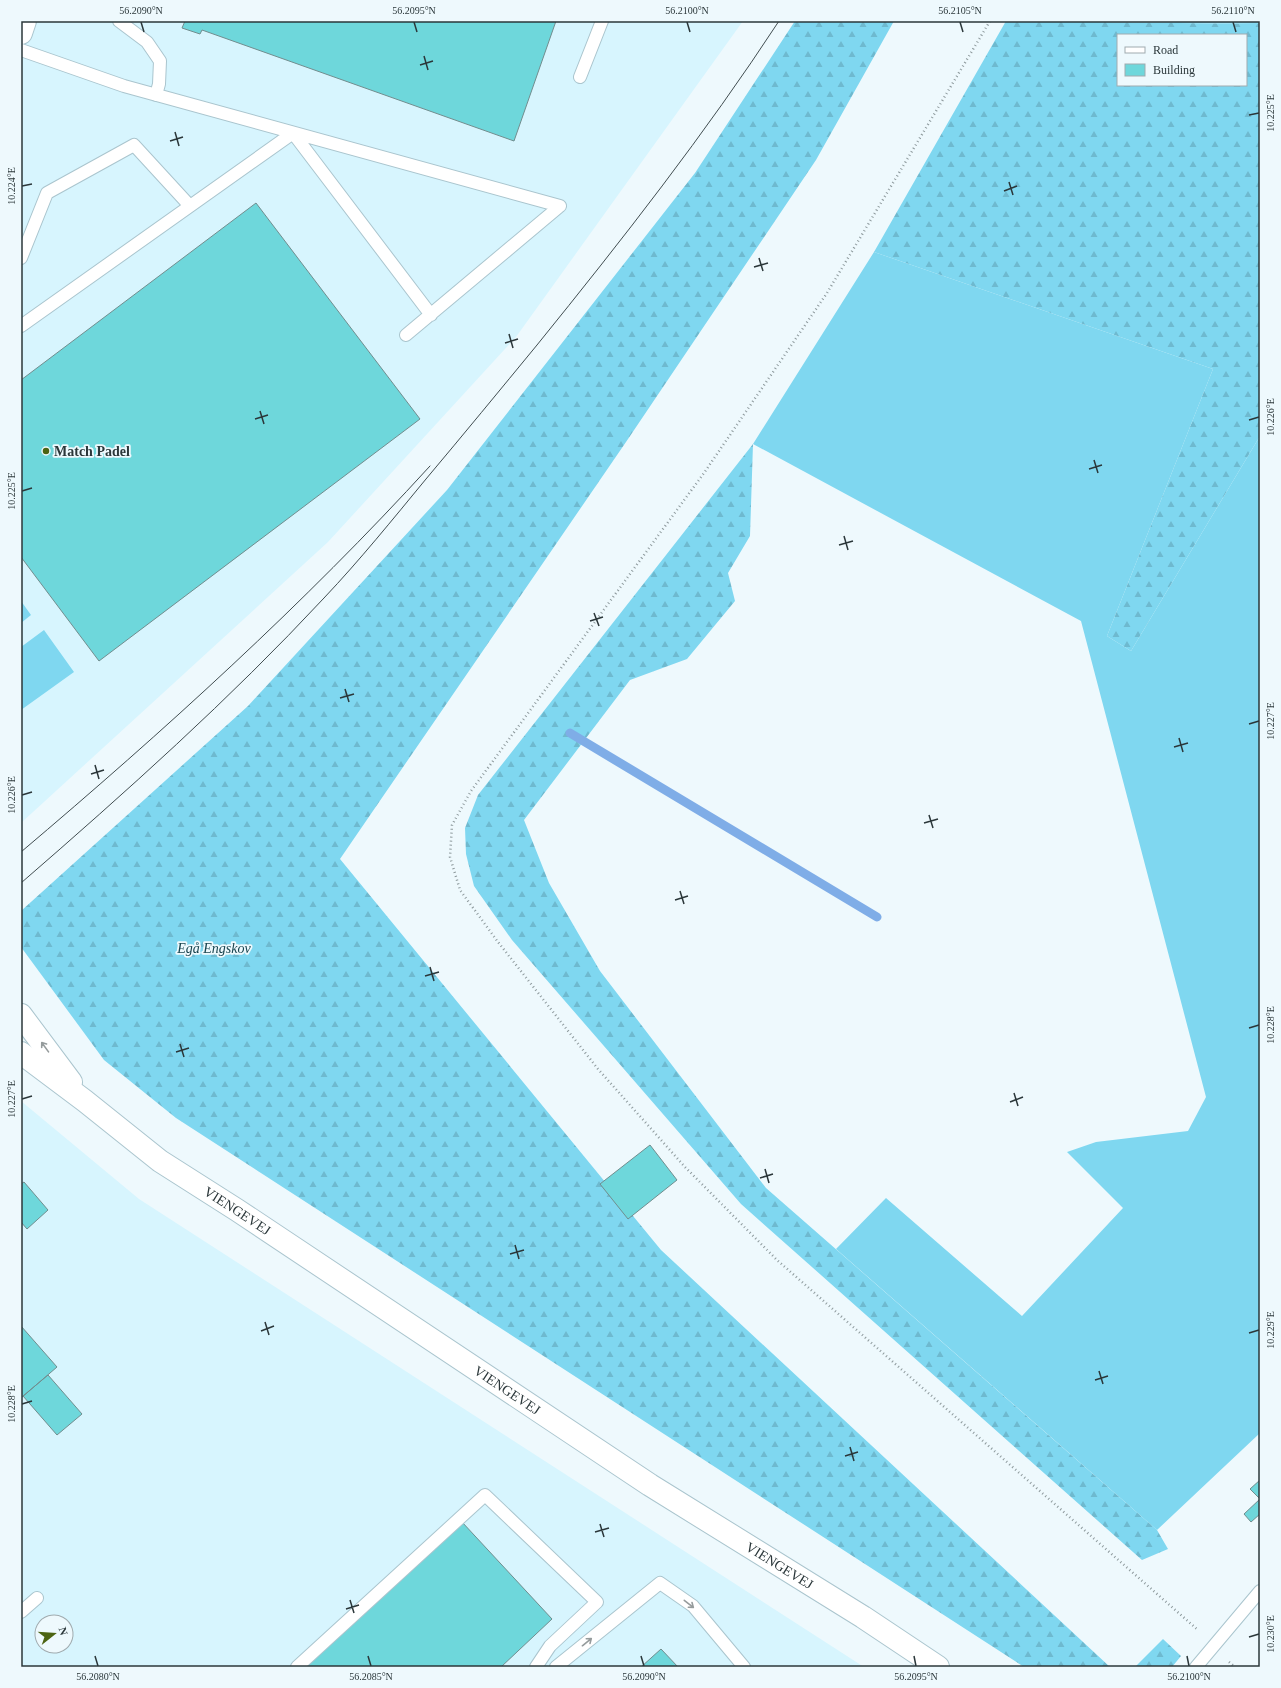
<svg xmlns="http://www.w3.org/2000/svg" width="1281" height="1688" viewBox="0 0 1281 1688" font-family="Georgia,serif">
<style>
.built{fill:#d7f5fe;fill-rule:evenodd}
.grass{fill:#7fd7f0}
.forest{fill:url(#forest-firs);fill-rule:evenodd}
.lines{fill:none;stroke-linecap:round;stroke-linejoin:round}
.stream{stroke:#7fade7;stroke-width:9}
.building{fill:#6ed7db;stroke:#718d8e}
.service-casing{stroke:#aac5ce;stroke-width:14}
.tertiary-casing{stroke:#aac5ce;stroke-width:24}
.path{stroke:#8e9a9d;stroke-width:2.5;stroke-dasharray:1 3;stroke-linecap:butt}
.service{stroke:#fff;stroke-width:12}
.tertiary{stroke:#fff;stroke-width:22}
.tram{stroke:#414d50;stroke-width:1}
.oneway{stroke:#959b9c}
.ticks{fill:none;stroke:#2b373a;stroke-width:1.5}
.poi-dot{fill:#4c6413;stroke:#eef9fd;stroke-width:1.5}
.labels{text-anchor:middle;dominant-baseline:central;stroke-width:3.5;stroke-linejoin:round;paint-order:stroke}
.poi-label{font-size:14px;font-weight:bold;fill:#2b373a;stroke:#eef9fd;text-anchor:start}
.park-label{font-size:14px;font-style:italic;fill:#18444f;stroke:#eef9fd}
.street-label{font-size:14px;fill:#2b373a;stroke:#eef9fd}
.neatline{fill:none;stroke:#2b373a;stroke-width:1.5}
.ticks-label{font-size:10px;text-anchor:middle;fill:#2b373a}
</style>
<defs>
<pattern id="forest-firs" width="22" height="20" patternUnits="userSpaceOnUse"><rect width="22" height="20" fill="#7fd7f0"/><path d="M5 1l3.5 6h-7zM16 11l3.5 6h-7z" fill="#6eb9cf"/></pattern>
</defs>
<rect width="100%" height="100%" fill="#eef9fd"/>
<path class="built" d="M21,21h722l-227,316 -188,205 -307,281z
M21,1101l118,98 725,468h-843zM42,1622h24v24h-24z"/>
<path class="grass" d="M1006,21h254v3z
M874,252l339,117 -106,267 24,15 129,-215v997l-103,97 -321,-281 50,-51 136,118 101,-108 -56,-56 29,-10 92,-11 18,-34 -125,-476 -328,-177z
M21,601l10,14 -10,8z
M44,630l30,42 -53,38v-63z"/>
<path class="forest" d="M795,21h99l-78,139 -190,282 -286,417 321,391 449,417h-86l-848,-549 -72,-58 -83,-113v-36l227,-205 199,-216 248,-317z
M1006,21l254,3v412l-129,215 -24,-15 106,-267 -339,-117zM1118,35h128v50h-128z
M753,444l-3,92 -22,37 7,28 -48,58 -57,21 -106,140 25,63 51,88 166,217 391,342 11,19 -26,11 -401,-356 -229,-264 -38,-54 -8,-32 -1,-26 13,-33z
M1163,1639l18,17 -9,11h-37z"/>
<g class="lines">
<path class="stream" d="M570,733l307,184"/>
</g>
<path class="building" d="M185,21h371l-42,120 -312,-111 -2,4 -18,-6z
M256,203l164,216 -321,242 -78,-104v-177z
M650,1145l27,35 -49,39 -28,-35z
M24,1182l24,28 -21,19 -6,-7v-38z
M21,1326l36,41 -36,31z
M48,1375l34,39 -25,21 -34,-39z
M1260,1480v19l-10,-10z
M1260,1499v15l-9,8 -7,-8z
M462,1522l90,97 -51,48h-196z
M661,1649l17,18h-37z"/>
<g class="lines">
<defs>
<path id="service" d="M119,21l28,21 13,19 -1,23 -3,11
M21,50l103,36 436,120
M580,77l22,-56
M21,258l26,-65 87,-48 56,61
M21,326l272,-193 138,182
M406,335l154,-129
M21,1612l16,-14
M297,1667l188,-172 112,107 -47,44 -14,21
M556,1667l104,-84 33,23 51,61
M1196,1667l64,-76"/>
<g id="tertiary">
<path d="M21,33l4,-12"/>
<path d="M21,1015l50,67"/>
<path id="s1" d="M21,1053l64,48 75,60 77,49 413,275 213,132 75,50"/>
</g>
</defs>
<use href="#service" class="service-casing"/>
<use href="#tertiary" class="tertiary-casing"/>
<path class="path" d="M990,21l-163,272 -123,180 -233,318 -19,34 -2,32 10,33 38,52 100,127 87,98 92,93 421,370
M1229,1662l6,5"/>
<use href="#service" class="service"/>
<use href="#tertiary" class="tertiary"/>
<path class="tram" d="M21,852c143,-121 283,-248 409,-386
M21,883c105,-91 209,-184 303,-285 36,-38 69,-79 102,-119 37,-44 74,-89 111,-134 85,-105 168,-211 242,-324"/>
</g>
<defs><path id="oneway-shaft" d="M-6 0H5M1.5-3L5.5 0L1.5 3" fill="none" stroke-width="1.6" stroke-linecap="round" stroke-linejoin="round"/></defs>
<g class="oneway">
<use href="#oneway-shaft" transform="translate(45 1047) rotate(-126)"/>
<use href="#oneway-shaft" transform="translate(689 1604) rotate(38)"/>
<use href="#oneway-shaft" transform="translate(587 1642) rotate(-39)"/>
</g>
<path class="ticks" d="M141,22l3,10M414,22l3,10M687,22l3,10M960,22l3,10M1233,22l3,10M424,56l4,14M420,65l13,-4M1249,115l10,-2M175,132l4,14M170,141l13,-4M1009,182l4,13M22,186l10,-2M1004,191l13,-5M759,258l4,13M754,267l14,-4M509,334l4,14M505,343l13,-4M260,411l4,13M255,419l13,-4M1249,420l10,-3M1094,460l4,13M1089,469l13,-4M22,491l10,-3M844,536l4,14M839,545l14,-4M594,613l5,13M590,621l13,-4M345,689l4,13M340,698l14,-4M1249,724l10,-3M1179,738l4,14M1174,747l14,-4M95,765l4,14M91,774l13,-4M22,795l10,-3M929,815l4,13M924,823l14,-4M680,891l4,13M675,900l13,-4M430,967l4,14M425,976l14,-4M1249,1028l10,-3M180,1044l4,13M176,1052l13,-4M1014,1093l4,13M22,1099l10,-3M1010,1102l13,-5M765,1169l4,14M760,1178l13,-4M515,1245l4,14M510,1254l14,-4M265,1322l4,13M261,1331l13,-5M1249,1333l10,-3M1099,1371l4,13M1095,1380l13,-4M22,1404l10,-3M850,1447l4,14M845,1456l13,-4M600,1524l4,13M595,1532l14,-4M350,1600l4,13M346,1609l13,-4M1249,1637l10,-3M95,1656l3,10M368,1656l3,10M641,1656l3,10M914,1656l2,10M1187,1656l2,10"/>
<circle class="poi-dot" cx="46" cy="451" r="4"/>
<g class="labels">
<g class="poi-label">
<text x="54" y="451">Match Padel</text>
</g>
<g class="park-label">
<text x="214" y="948">Egå Engskov</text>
</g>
<g class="street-label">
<text stroke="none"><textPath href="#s1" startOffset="268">VIENGEVEJ</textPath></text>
<text stroke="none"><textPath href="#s1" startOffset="592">VIENGEVEJ</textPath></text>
<text stroke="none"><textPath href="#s1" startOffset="916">VIENGEVEJ</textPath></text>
</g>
</g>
<rect width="1281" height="1688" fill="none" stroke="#eef9fd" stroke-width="44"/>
<rect x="1117" y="34" width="130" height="52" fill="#eef9fd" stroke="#a0abaf"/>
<rect x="1125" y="47" width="20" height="6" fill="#ffffff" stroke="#a0abaf"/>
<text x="1153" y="54" font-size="12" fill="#2b373a">Road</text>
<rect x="1125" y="64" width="20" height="12" fill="#6ed7db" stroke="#a0abaf"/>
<text x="1153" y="74" font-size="12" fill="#2b373a">Building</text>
<g transform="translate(54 1634) rotate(73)"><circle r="19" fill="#eef9fd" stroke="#a0abaf"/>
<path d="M0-3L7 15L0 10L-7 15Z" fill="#4c6413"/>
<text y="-6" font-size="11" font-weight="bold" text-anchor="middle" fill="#2b373a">N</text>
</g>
<rect x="22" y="22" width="1237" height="1644" class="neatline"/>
<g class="ticks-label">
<text x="141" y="14">56.2090°N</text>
<text x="414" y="14">56.2095°N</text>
<text x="687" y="14">56.2100°N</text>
<text x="960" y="14">56.2105°N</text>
<text x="1233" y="14">56.2110°N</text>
<text transform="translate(1270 113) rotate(-90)" y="4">10.225°E</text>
<text transform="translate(11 186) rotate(-90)" y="4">10.224°E</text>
<text transform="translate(1270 417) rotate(-90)" y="4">10.226°E</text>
<text transform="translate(11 491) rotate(-90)" y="4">10.225°E</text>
<text transform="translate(1270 721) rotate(-90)" y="4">10.227°E</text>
<text transform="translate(11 795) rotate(-90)" y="4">10.226°E</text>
<text transform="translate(1270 1025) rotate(-90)" y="4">10.228°E</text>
<text transform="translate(11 1099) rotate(-90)" y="4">10.227°E</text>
<text transform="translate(1270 1330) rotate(-90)" y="4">10.229°E</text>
<text transform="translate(11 1404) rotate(-90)" y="4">10.228°E</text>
<text transform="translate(1270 1634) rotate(-90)" y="4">10.230°E</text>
<text x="98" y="1680">56.2080°N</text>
<text x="371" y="1680">56.2085°N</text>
<text x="644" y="1680">56.2090°N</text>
<text x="916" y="1680">56.2095°N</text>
<text x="1189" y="1680">56.2100°N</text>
</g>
</svg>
